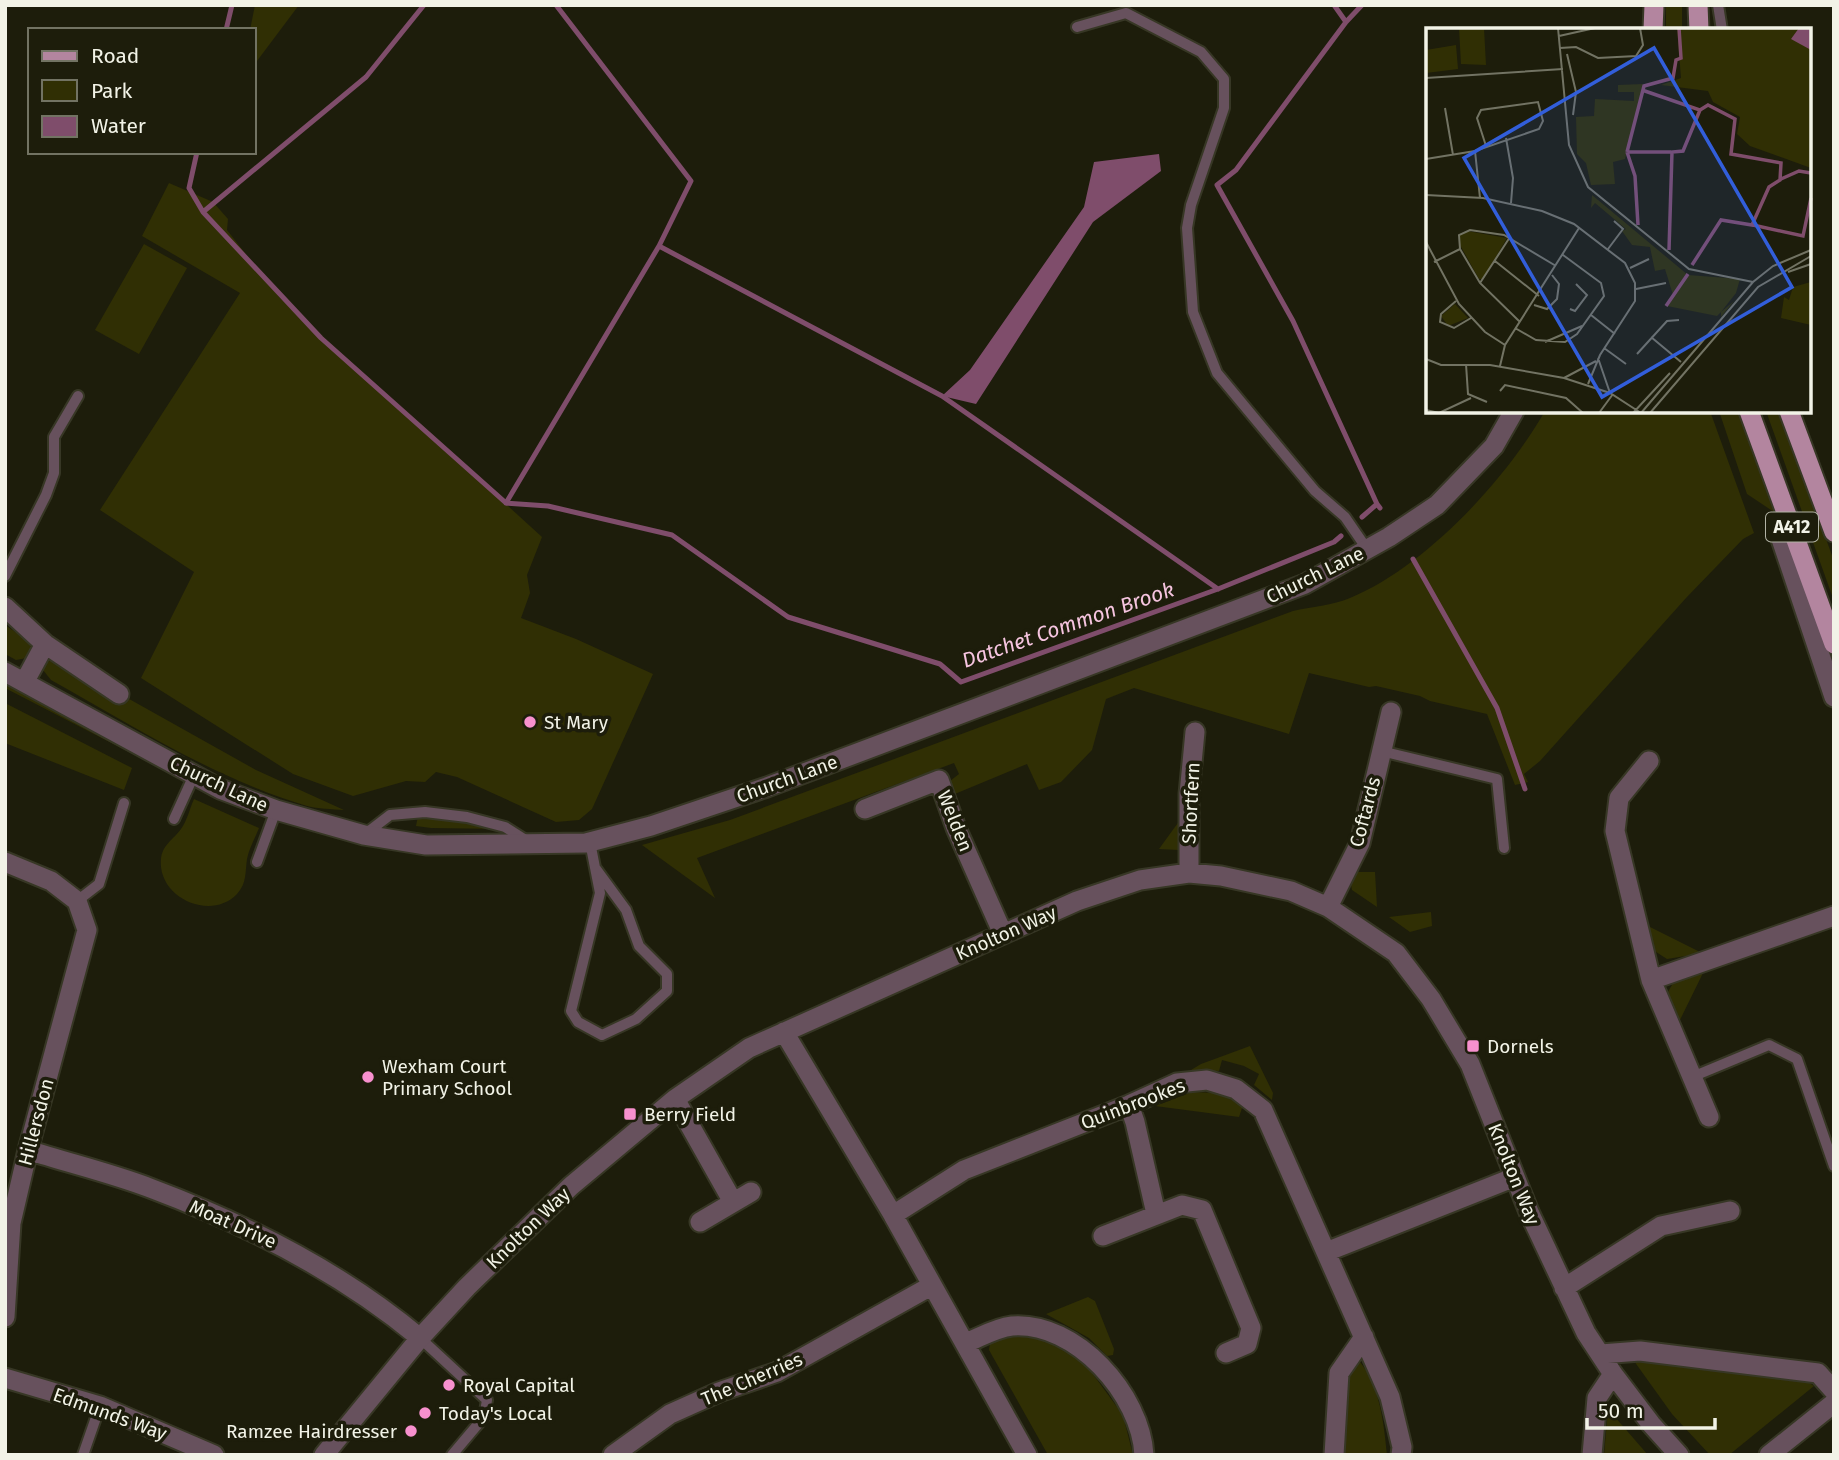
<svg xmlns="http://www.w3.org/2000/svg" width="1839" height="1460" viewBox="0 0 1839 1460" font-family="'Fira Sans',sans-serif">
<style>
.green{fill:#302f04}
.water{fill:#7f4d6b}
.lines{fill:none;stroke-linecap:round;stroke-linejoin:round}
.stream{stroke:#7f4d6b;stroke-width:5}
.service-casing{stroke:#373725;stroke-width:14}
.minor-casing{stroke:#373725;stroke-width:23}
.primary-casing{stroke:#373725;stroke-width:23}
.service{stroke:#67515d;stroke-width:10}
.minor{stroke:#67515d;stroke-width:19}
.primary{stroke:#b3859f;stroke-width:19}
.poi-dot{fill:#f790ce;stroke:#1d1d0b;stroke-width:2.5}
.labels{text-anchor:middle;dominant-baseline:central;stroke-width:7;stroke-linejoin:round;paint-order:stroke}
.shield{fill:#1d1d0b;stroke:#b2b3a5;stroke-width:2}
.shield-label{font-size:18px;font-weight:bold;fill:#f2f3e7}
.street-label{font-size:19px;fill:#f2f3e7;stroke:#1d1d0b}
.poi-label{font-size:19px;fill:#f2f3e7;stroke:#1d1d0b;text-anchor:start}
.water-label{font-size:21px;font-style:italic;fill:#f6c5e0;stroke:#1d1d0b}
.inset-river{fill:none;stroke:#7f4d6b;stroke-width:3.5}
.inset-road{fill:none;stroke:#727363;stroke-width:2}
.view{fill:#325eda;fill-opacity:0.15;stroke:#325eda;stroke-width:3.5}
.inset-edge{fill:none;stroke:#f2f3e7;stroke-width:3.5}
</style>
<rect width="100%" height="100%" fill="#1d1d0b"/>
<path class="green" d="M255,5h44l-45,60v-35h-4z
M1666,5h16v25h-16z
M169,183l44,19 15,17 -1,11 53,68 262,239 -15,38 3,18 -9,25 55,21 77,35 -61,135 -13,11 -23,2 -99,-45 -21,-5 -11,10 -19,-1 -53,15 -60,-22 -152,-96 53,-106 -94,-62 140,-217 -98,-57z
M144,244l43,24 -48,86 -44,-24z
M1545,411h165l44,122 -11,6 -57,59 -146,163 -16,13 4,8 -13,3 -28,-71 -57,-13 -10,-5 -44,-10 -7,1 -60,-14 -20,61 -155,-46 -28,11 -14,51 -31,32 -22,8 -12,-26 -77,32v-15l9,-7 -5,-11 -257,95 18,40 -73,-53 88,-25 563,-209c18,-4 40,-6 57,-13 75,-31 155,-117 195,-187z
M1719,411h19l44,99 -8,2 -27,-18z
M1766,411h14l54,150v40z
M5,625l27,18v7l-5,8 -11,2 -11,-6z
M56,658l200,112 88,40c-12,-1 -26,-1 -37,-4 -91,-27 -174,-80 -256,-126l-8,-10 4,-8z
M5,679l173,94 1,5 -174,-90z
M5,703l127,65 -8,22 -119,-47z
M194,799l65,29c-4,10 -10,21 -12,31 -2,13 0,24 -10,35 -27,28 -80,3 -76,-35 1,-14 13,-20 20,-30 6,-8 9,-21 13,-30z
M418,816h25l60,13 -72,-1 -15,-2z
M1180,820l2,25 -3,5 -20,-1z
M1357,872h18l2,35 -25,-17 -1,-5z
M1431,912l1,14 -22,6 -21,-15z
M1644,924l54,27v3l-31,5 -14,-9z
M1702,968l1,5 -25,51 -10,-32 6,-11z
M1250,1046l23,47 -1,7 -18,-15 5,-11 -15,-8 -22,-6 -3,11 -28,-1 10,-6z
M1192,1092l26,1 26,9 -5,15 -84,-11z
M1088,1297l7,4 19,48 -1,6 -6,1 -18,-18 -43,-24z
M1029,1331l30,15 25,16 39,53 10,40h-85l-59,-105 2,-14z
M1634,1361l168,17 12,8 -85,69h-19l-38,-41z
M1360,1362c20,24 24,62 27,93h-48l9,-73 6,-18z
M1608,1409l40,46h-44z"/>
<path class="water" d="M1159,154l2,17 -68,51 -117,182 -34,-8 28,-26 114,-163 10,-45z"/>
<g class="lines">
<path class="stream" d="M556,5l135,176 -32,65 283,150 276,193
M1334,5l12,17 -110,148 -19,15 76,136 84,183
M1346,22l16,-17
M226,30l6,-25
M197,152l-8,36 14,24 118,126 185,165
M203,212l163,-135 58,-72
M506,503l42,3 124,29 116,82 152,47 21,18 257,-93 116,-47 7,-6
M506,503l153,-257
M1362,517l15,-13 3,4
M1413,559l84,149 28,81"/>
<defs>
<path id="service" d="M1718,5l4,25
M1077,27l49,-14 75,39 23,27v29l-33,97 -4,23 6,84 24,61 98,118 30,26 22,32
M5,576l41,-81 8,-22v-36l24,-41
M1381,751l116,28 7,69
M174,819l20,-44
M364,835l26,-20 35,-3 42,5 38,10 22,14
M590,842l10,51 -29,118 7,11 24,13 34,-16 31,-28v-17l-28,-28 -13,-36 -30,-41
M257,862l19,-52
M77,901l22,-17 25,-81
M1692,1077l77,-32 28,14 37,107
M420,1338l67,62 -3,17 -32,38
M83,1455l17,-49"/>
<path id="minor" d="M1777,527l57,170
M5,607l40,37 74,50
M5,672l215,117 56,21 88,25 62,10 160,-2 65,-17 116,-39 538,-203 84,-47 48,-32 57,-59 20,-35
M25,681l20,-37
M1649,761l-30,37 -4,33 36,149 58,137
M865,809l74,-29 17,48 47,106
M5,862l46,19 26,20 10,29 -59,220 -17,73 -6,94
M1189,873v-79l6,-62
M1328,907l32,-64 31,-131
M1651,980l183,-64
M784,1032l109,183 134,240
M675,1099l58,103
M1129,1105l6,17 21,92
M28,1150c40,13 83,23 122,38 96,36 191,84 270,150
M893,1215l71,-45 165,-65 48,-22 30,-3 29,9 27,21 127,287 12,50 -1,8
M700,1222l51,-30
M1103,1236l79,-31 20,5 49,118 -4,16 -21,9
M1326,1252l189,-75
M1564,1288l97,-62 69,-15
M966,1343c15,-6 29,-15 46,-17 64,-5 129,69 132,129
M1601,1354l39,-3 178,22 16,18
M5,1378l95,28 114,49
M324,1455l96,-117 47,-51 104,-101 104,-87 74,-51 328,-147 63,-21 49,-7 32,3 70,15 37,16 68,46 35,46 39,65 59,148 57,121 27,41 38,50 28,31
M613,1455l57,-41 49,-22 58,-20 154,-86
M1334,1455l5,-82 25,-36
M1592,1455l5,-57 16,-24
M1769,1455l65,-52"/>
<path id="primary" d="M1698,5l1,25
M1653,30l1,-25
M1749,411l85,233
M1789,411l45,121"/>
</defs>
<use href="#service" class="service-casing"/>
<use href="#minor" class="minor-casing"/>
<use href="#primary" class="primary-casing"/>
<use href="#service" class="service"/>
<use href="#minor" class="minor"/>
<use href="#primary" class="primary"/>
</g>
<g class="poi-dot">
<circle cx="530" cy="722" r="7"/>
<rect x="1466" y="1039" width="14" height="14" rx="3.5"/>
<circle cx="368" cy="1077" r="7"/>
<rect x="623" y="1107" width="14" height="14" rx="3.5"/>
<circle cx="449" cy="1385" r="7"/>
<circle cx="425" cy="1413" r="7"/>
<circle cx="411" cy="1431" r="7"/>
</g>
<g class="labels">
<rect class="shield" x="1766" y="512.5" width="52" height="29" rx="5"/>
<g class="shield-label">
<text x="1792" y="527">A412</text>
</g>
<g class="street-label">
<text transform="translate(1315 575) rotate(-26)">Church Lane</text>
<text transform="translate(787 779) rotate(-20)">Church Lane</text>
<text transform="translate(219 784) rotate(25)">Church Lane</text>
<text transform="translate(1191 803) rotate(-87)">Shortfern</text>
<text transform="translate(1365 812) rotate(-75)">Coftards</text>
<text transform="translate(955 821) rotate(68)">Welden</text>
<text transform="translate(1006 933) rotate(-24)">Knolton Way</text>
<text transform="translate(1133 1104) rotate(-21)">Quinbrookes</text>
<text transform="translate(36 1122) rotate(-75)">Hillersdon</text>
<text transform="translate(1514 1174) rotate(68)">Knolton Way</text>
<text transform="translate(233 1224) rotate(24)">Moat Drive</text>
<text transform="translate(528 1228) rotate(-44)">Knolton Way</text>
<text transform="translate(752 1379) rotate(-23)">The Cherries</text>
<text transform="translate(110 1414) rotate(20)">Edmunds Way</text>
</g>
<g class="poi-label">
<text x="544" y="722">St Mary</text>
<text x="1487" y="1046">Dornels</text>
<text x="382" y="1066">Wexham Court<tspan x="382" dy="22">Primary School</tspan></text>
<text x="644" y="1114">Berry Field</text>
<text x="463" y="1385">Royal Capital</text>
<text x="439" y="1413">Today's Local</text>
<text x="397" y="1431" text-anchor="end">Ramzee Hairdresser</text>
</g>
<g class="water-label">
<text transform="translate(1068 625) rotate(-19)">Datchet Common Brook</text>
</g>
</g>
<g transform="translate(1426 28)">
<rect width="385" height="385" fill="#1d1d0b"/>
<path d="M33,0h25l2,37 -25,-1zM251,0h134v140l-61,-22 -13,-12 3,-17 -27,-15 -5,-11 -47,-6 20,-7zM30,17l2,24 -32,4v-23zM217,56l-18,75 -12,3 2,22 -24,1 -5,-22 -9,-9 -1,-37 18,-1 1,-17 39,2v-9h-16v-7zM166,167l96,80 52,4 -4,14 -15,19 13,-11 -13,16v-5l-4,4 -50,-10 6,-11 -8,-26 -10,2 -5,-24 -18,-2 -10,-14 4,-2 -31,-26 -4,5zM41,203l40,7 -24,41h-4l-19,-34v-10zM385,254v43l-30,-7 3,-21 5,3 4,-13zM29,276l13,14 -20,8 -7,-10z" fill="#302f04"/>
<path d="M373,0h12v22l-20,-11z" fill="#7f4d6b"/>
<path class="inset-river" d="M216,62l58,20 -17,41 -11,1 -3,98M201,124l17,-66 29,-8 3,-18 5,-2 -2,-30M201,124l8,24 3,49M202,124h43M355,151l18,-8 12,2M327,197l50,11 8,-38M266,237l29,-45 31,5 17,-38 11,-7 1,-17 -50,-9 4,-35 -27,-14 -8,5M240,278l22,-32"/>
<path class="inset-road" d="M132,0l11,117 19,42 101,82 64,13M133,8l36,-8M134,20l16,-1 22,11 38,-2 7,-11 -3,-17M141,26l9,38 -3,23M0,50l137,-9M19,80l8,47M80,110l7,40 -2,25M49,123l5,47M0,131l49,-8 64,-22 4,-8 -5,-19 -57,8 -4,8 9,28M0,167l57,3 59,13 32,13 51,39 10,20v18l-35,54 -12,29M0,214l33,62 26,28 20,13M182,221l15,-20 -9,-8M69,233l44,35M8,234l26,-13M204,240l19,-9M362,244l23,-8M54,255l30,-46M210,261l30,-6M30,273l-15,13 -1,8 14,6 17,-10M108,277l13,4 10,-10 2,-15 -7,-9M144,281l5,2 12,-16 -11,-11M165,287l24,19M94,294l-40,-39 -20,-34 -1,-14 11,-5 34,5 52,31M89,300l21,12 29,2 12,-8 27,-38 -3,-13 -38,-28M225,309l30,25M119,314l37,-16M178,320l22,16M211,326l30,-33 12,-1M172,330l12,35M0,331l15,6h49l74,13 46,15 31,20M40,336l2,30 19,8M74,338l5,-21 74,-117M138,350l32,-17M74,363l5,-6 61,13 17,15M0,382l13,3 32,-15M173,385l14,-19M207,385l37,-40M215,385l112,-131 20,-16 38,-16M224,385l108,-126 53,-31"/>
<path class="view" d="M228,20l138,239 -190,110 -138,-239z"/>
<rect width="385" height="385" class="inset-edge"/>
</g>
<rect width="1839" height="1460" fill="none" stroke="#f2f3e7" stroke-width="14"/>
<rect x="28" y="28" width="228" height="126" fill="#1d1d0b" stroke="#727363" stroke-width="2"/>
<rect x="42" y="51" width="35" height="10" fill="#b3859f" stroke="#727363" stroke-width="2"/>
<text x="91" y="63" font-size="21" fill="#f2f3e7">Road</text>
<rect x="42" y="80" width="35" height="21" fill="#302f04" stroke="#727363" stroke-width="2"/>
<text x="91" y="98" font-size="21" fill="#f2f3e7">Park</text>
<rect x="42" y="116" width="35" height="21" fill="#7f4d6b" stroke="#727363" stroke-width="2"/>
<text x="91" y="133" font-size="21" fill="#f2f3e7">Water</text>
<path d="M1587 1418v10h128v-10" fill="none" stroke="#f2f3e7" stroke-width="3.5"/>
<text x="1598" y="1418" font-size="21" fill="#f2f3e7" stroke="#1d1d0b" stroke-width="5" paint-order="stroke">50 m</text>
</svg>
